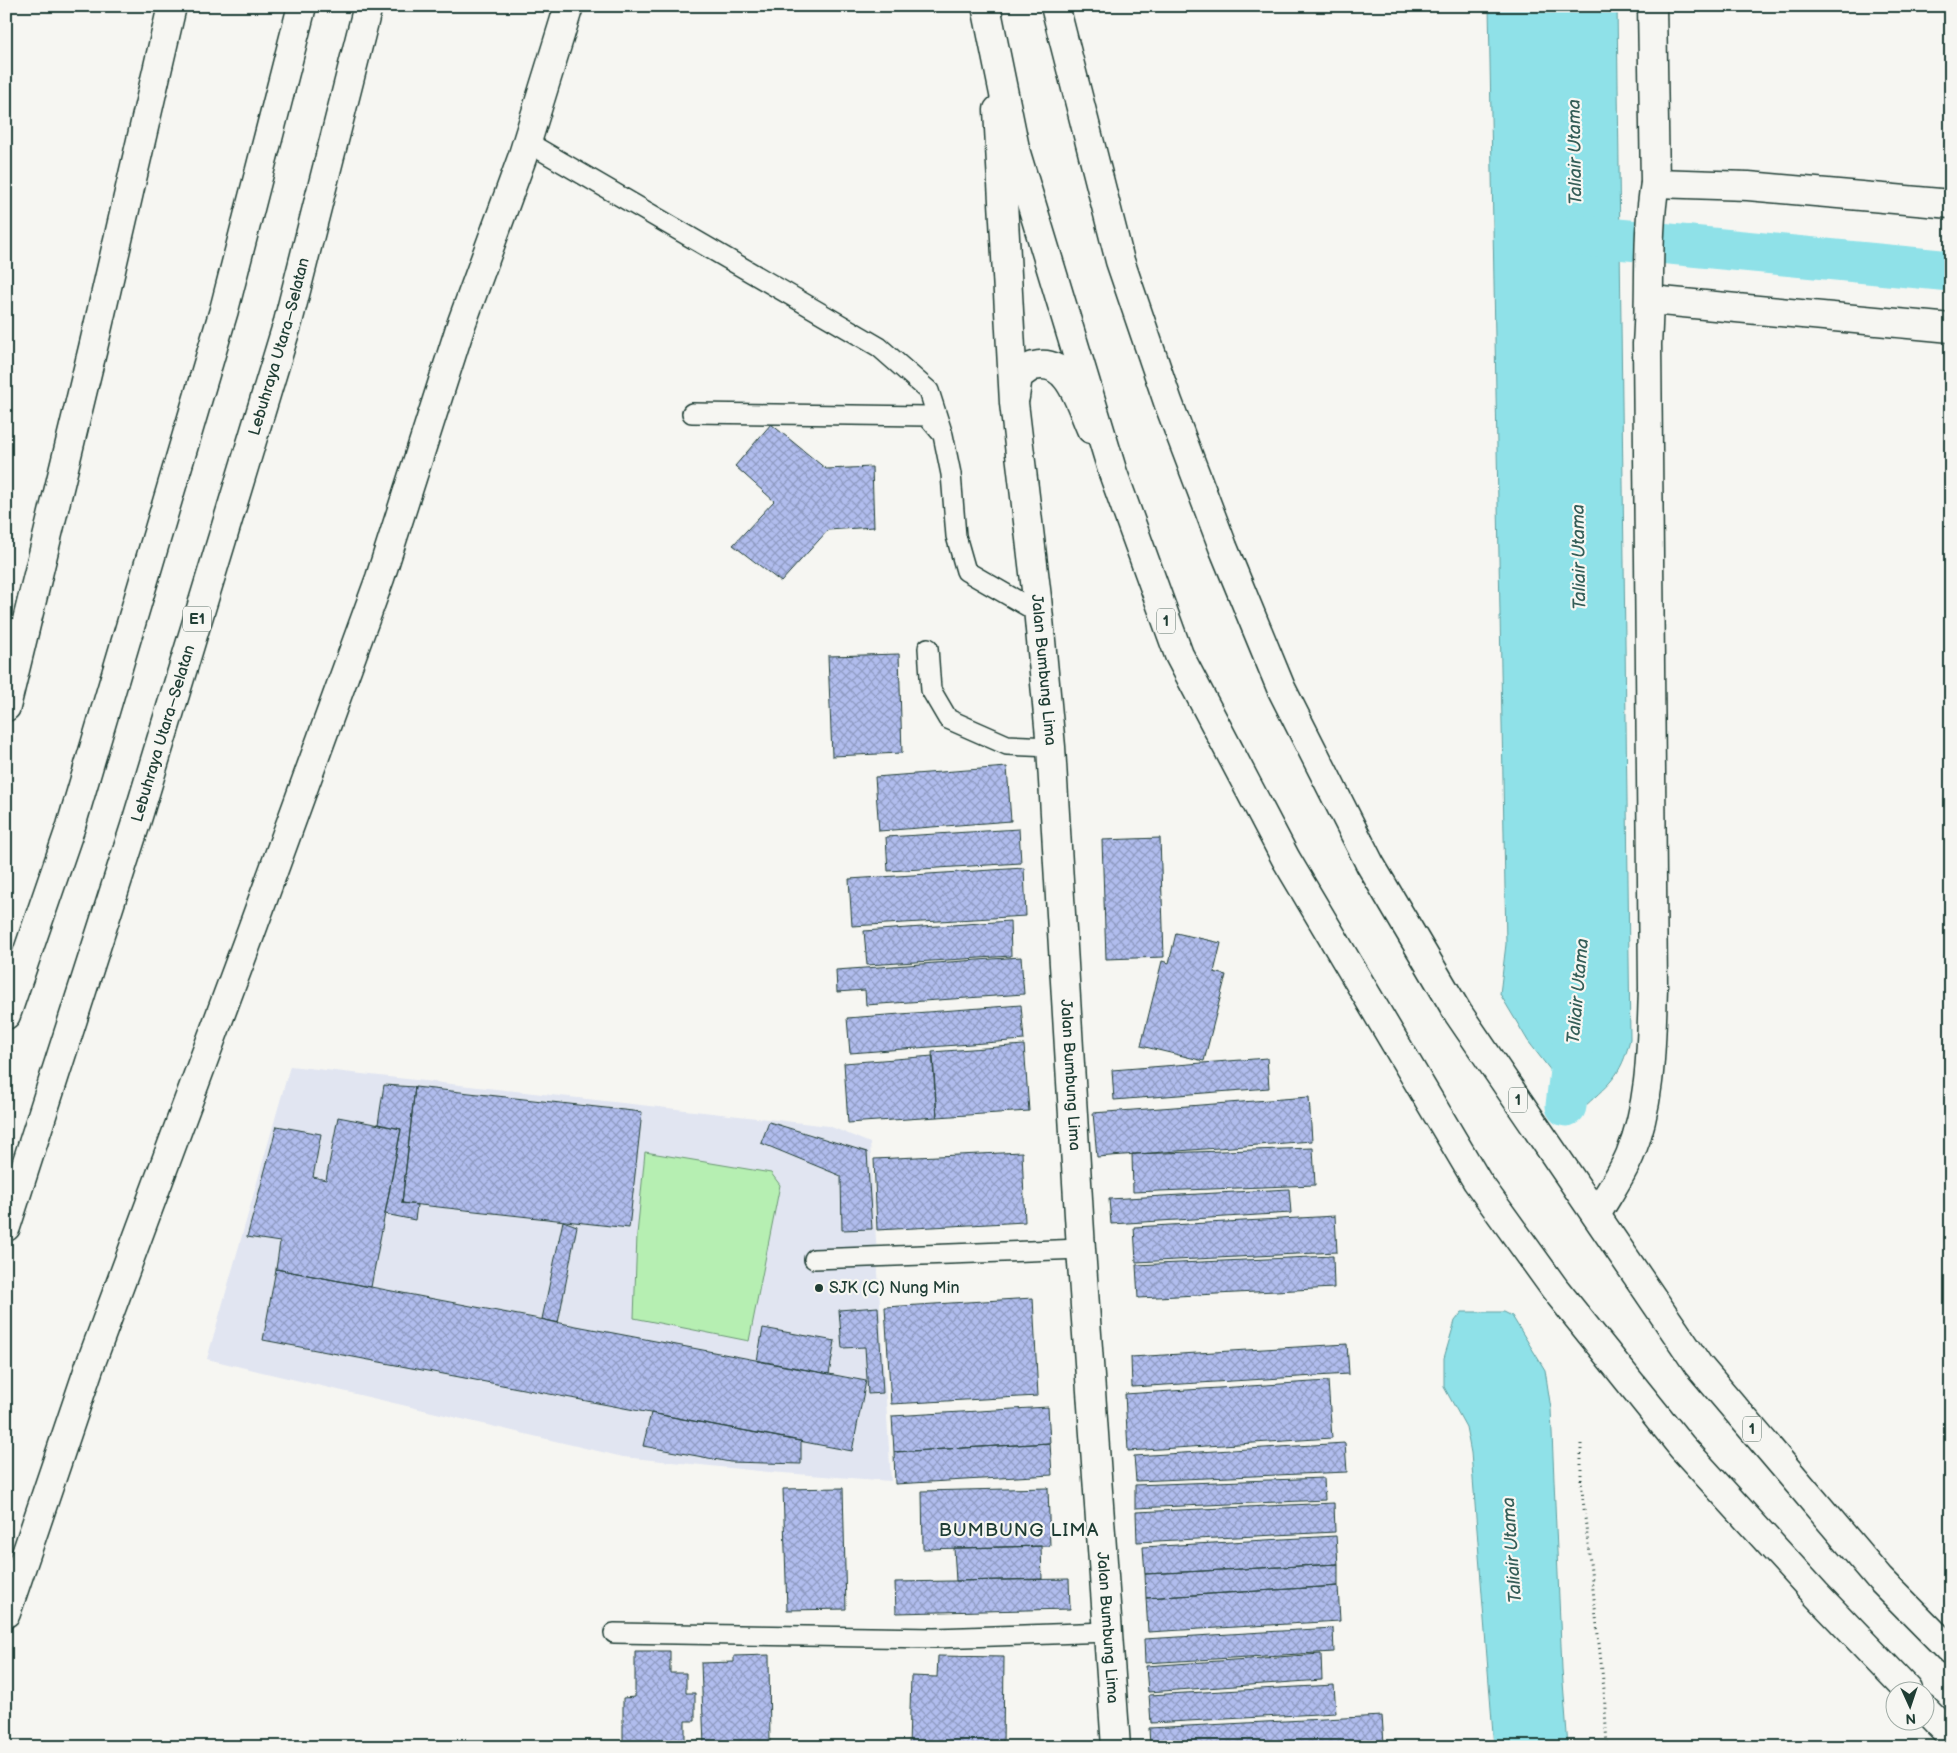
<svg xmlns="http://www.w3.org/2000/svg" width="1957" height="1753" viewBox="0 0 1957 1753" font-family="'Balsamiq Sans',sans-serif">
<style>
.built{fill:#e1e5f1;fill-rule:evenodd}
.green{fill:#b6efb2;stroke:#6a9673}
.water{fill:#8fe1e8;stroke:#629fa0}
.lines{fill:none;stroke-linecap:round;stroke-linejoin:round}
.canal{stroke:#8fe1e8;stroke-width:41}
.building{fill:url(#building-cross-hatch);stroke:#1f3d34}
.lane-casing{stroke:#1f3d34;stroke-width:22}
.street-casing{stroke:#1f3d34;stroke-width:31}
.highway-casing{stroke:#1f3d34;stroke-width:31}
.path{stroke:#1f3d34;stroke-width:3;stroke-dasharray:1 4;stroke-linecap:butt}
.lane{stroke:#f6f6f2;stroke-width:19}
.street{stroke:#f6f6f2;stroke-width:28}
.highway{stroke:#f6f6f2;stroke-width:28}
.poi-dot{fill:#1f3d34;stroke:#f6f6f2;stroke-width:2}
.labels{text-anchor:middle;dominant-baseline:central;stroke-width:4.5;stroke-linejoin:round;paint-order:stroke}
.shield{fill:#f6f6f2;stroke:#60746d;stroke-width:1}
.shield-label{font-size:15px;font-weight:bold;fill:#1f3d34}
.street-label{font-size:16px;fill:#1f3d34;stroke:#f6f6f2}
.poi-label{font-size:16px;fill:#1f3d34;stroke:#f6f6f2;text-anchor:start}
.water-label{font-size:18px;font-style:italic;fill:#355e58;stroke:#f6f6f2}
.quarter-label{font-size:19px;letter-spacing:1px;fill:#1f3d34;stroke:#f6f6f2}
</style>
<defs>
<pattern id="building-cross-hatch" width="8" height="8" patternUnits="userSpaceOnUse" patternTransform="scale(1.25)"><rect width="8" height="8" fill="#b1bdee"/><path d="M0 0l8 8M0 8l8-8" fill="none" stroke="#8f9bc2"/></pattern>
</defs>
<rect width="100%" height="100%" fill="#f6f6f2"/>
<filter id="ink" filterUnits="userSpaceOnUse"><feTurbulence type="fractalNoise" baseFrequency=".02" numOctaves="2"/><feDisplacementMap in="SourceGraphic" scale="10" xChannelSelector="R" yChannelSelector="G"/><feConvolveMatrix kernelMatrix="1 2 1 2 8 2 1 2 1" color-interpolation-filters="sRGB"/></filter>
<g filter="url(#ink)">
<path class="built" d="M290,1066l539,60 41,17 21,338 -122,-9 -146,-15 -416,-98zM384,1085l258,27 -13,116 -212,-23 -2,15 -30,-6 -14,73 171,32 22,-98 13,5 -19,97 199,38 6,-33 71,13 -5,33 37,7 -14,69 -51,-9 -1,23 -70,-2 -86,-16 7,-33 -388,-73 17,-98 -32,-5 65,-60 13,3 12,-62 40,6zM769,1123l98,29 4,77 -29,1 -1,-54 -80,-33zM878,1307l5,86 -14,1 -4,-47 -23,1 -3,-38z"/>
<path class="green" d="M645,1152l126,21 9,12 -31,156 -115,-23 3,-83z"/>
<path class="water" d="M1489,6h128l13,1033c-9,39 -22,45 -49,71l-53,-69 -28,-47 6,-50z
M1462,1312h42l8,4 33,54 6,39 11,260 6,78h-74l-23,-294 -5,-26 -22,-40v-29l11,-37z"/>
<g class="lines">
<path class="canal" d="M1576,235l375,36
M1566,1106l8,-71"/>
</g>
<path class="building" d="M771,424l55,45 46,-2 2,60 -46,3 -47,52 -48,-37 41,-44 -39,-35z
M899,654l3,99 -70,3 -4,-100z
M1007,767l4,54 -132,10 -4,-54z
M1019,829l2,34 -133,8 -2,-34z
M1160,838l4,119 -58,2 -4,-119z
M1024,868l2,48 -174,10 -3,-47z
M1010,921l1,35 -144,9 -3,-34z
M1176,933l45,10 -7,29 12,3 -22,86 -63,-15 21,-85 7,2z
M1021,957l3,37 -158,11 -1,-15 -28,2 -1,-22z
M1021,1005l3,35 -174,13 -3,-35z
M1024,1045l5,66 -92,6 -5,-65z
M933,1056l4,61 -89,6 -4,-60z
M1267,1058l2,30 -155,12 -2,-30z
M384,1085l31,2 -13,116 15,2 -2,15 -30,-6 16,-85 -23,-5z
M415,1087l227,25 -13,116 -227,-25z
M1309,1097l3,44 -215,16 -4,-44z
M338,1117l63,12 -30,158 -95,-18 4,-27 -33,-5 30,-111 44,8 -8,43 13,3z
M769,1122l98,30 5,77 -30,1 -1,-54 -80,-33z
M1313,1148l2,37 -182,7 -1,-38z
M1022,1152l3,70 -148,8 -3,-71z
M1289,1189l2,24 -180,11 -2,-25z
M1335,1216l2,36 -201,10 -2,-35z
M563,1221l14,5 -19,97 -16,-4z
M1333,1256l1,32 -196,10 -2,-33z
M276,1269l590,112 -14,70 -589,-111z
M1033,1298l5,98 -147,8 -6,-97z
M878,1307l5,86 -15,1 -3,-47 -23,1 -3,-38z
M763,1328l72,13 -6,33 -72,-13z
M1347,1344l2,30 -217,13 -1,-30z
M1328,1381l4,57 -204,13 -3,-57z
M1048,1407l2,36 -156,9 -2,-36z
M651,1413l150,28v23l-71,-2 -87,-16z
M1050,1443l2,32 -157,9 -1,-32z
M1345,1443l2,29 -211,9 -2,-25z
M1324,1478l1,22 -190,8v-23z
M843,1488l3,121 -59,1 -4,-121z
M1048,1488l2,58 -127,3 -1,-58z
M1334,1503l1,29 -198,10 -1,-30z
M1336,1536l2,28 -193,10 -2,-27z
M1041,1546l1,33 -86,2 -2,-33z
M1338,1564v22l-192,12 -1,-24z
M1069,1579l1,30 -174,4 -1,-31z
M1338,1586l2,35 -192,11 -2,-34z
M1333,1628l1,24 -189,11 -1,-24z
M635,1651h35v22h16v20h9v28h-10v26h-62v-49l12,-1z
M1321,1654l1,26 -174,12 -2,-26z
M769,1655l1,92h-66l-3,-84 33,-1v-6z
M938,1656l66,1 -1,90h-94l2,-71 26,1z
M1334,1685l2,28 -185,10 -2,-28z
M1382,1716l2,27 -63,4h-171l-1,-19z"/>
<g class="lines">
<defs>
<path id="lane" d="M527,142l352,205 50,44 14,44
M692,413l235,3 16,19 8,39 5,62 10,35 73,42
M928,648l3,42 17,29 59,26 44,2
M814,1259l267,-10
M614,1633l321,5 173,-6"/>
<g id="street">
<path id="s1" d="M998,110l16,293 23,195 14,149 30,502 35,498"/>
<path d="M1655,183l93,3 203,18"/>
<path d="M1651,300l300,28"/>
<path d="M1015,397l3,-21c5,-3 11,-9 16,-10 35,-9 46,39 57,63"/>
<path d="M6,707l87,-359 79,-342"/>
<path d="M1596,1215c11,-19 25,-39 34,-60 22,-54 21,-111 23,-167l-6,-644c4,-53 -1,-108 8,-161l-3,-177"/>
<path d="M6,1613l83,-245 158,-425 133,-365 81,-253 61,-167 47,-152"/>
</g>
<g id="highway">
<path d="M986,6l30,147 97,320 66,182 107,204 191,322 78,108 127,158 134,147 92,96"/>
<path d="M1055,6l65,255 48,141 55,145 58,141 89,176 88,149 240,352 182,214 71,72"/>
<path d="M6,1015l65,-189 153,-516 78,-304"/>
<path id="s2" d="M6,1227l129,-401 153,-504 80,-316"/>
<path d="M1924,1708l27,28"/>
</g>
</defs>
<use href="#lane" class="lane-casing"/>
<use href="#street" class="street-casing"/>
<use href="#highway" class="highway-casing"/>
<path class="path" d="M1581,1444v37l23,208 3,58"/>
<use href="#lane" class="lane"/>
<use href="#street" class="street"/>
<use href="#highway" class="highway"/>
</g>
</g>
<circle class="poi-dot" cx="819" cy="1288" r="5"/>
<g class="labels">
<g class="shield">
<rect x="183" y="606.5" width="28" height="25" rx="4"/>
<rect x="1157" y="608.5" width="18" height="25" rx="4"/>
<rect x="1509" y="1087.5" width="18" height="25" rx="4"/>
<rect x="1743" y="1416.5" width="18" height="25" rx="4"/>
</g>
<g class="shield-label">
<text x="197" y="619">E1</text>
<text x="1166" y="621">1</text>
<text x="1518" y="1100">1</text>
<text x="1752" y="1429">1</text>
</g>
<g class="street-label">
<text stroke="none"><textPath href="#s2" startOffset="922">Lebuhraya Utara–Selatan</textPath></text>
<text stroke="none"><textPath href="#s1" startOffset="562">Jalan Bumbung Lima</textPath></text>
<text stroke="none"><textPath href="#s2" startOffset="518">Lebuhraya Utara–Selatan</textPath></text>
<text stroke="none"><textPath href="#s1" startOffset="968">Jalan Bumbung Lima</textPath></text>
<text stroke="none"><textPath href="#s1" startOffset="1522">Jalan Bumbung Lima</textPath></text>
</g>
<g class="poi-label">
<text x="829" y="1288">SJK (C) Nung Min</text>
</g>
<g class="water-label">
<text transform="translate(1575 152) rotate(-91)">Taliair Utama</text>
<text transform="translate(1579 557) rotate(-91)">Taliair Utama</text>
<text transform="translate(1578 991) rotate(-85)">Taliair Utama</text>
<text transform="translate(1512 1550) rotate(-94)">Taliair Utama</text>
</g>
<g class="quarter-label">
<text x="1019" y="1530">BUMBUNG LIMA</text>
</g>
</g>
<rect width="1957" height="1753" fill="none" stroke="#f6f6f2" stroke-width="25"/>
<rect x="12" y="12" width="1932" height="1728" fill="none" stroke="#1f3d34" stroke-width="2" filter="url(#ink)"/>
<g transform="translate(1910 1706) rotate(177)"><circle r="24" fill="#f6f6f2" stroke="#a0aca6"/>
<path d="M0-4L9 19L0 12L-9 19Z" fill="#1f3d34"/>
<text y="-8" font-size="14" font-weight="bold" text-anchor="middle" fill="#1f3d34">N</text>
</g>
</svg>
